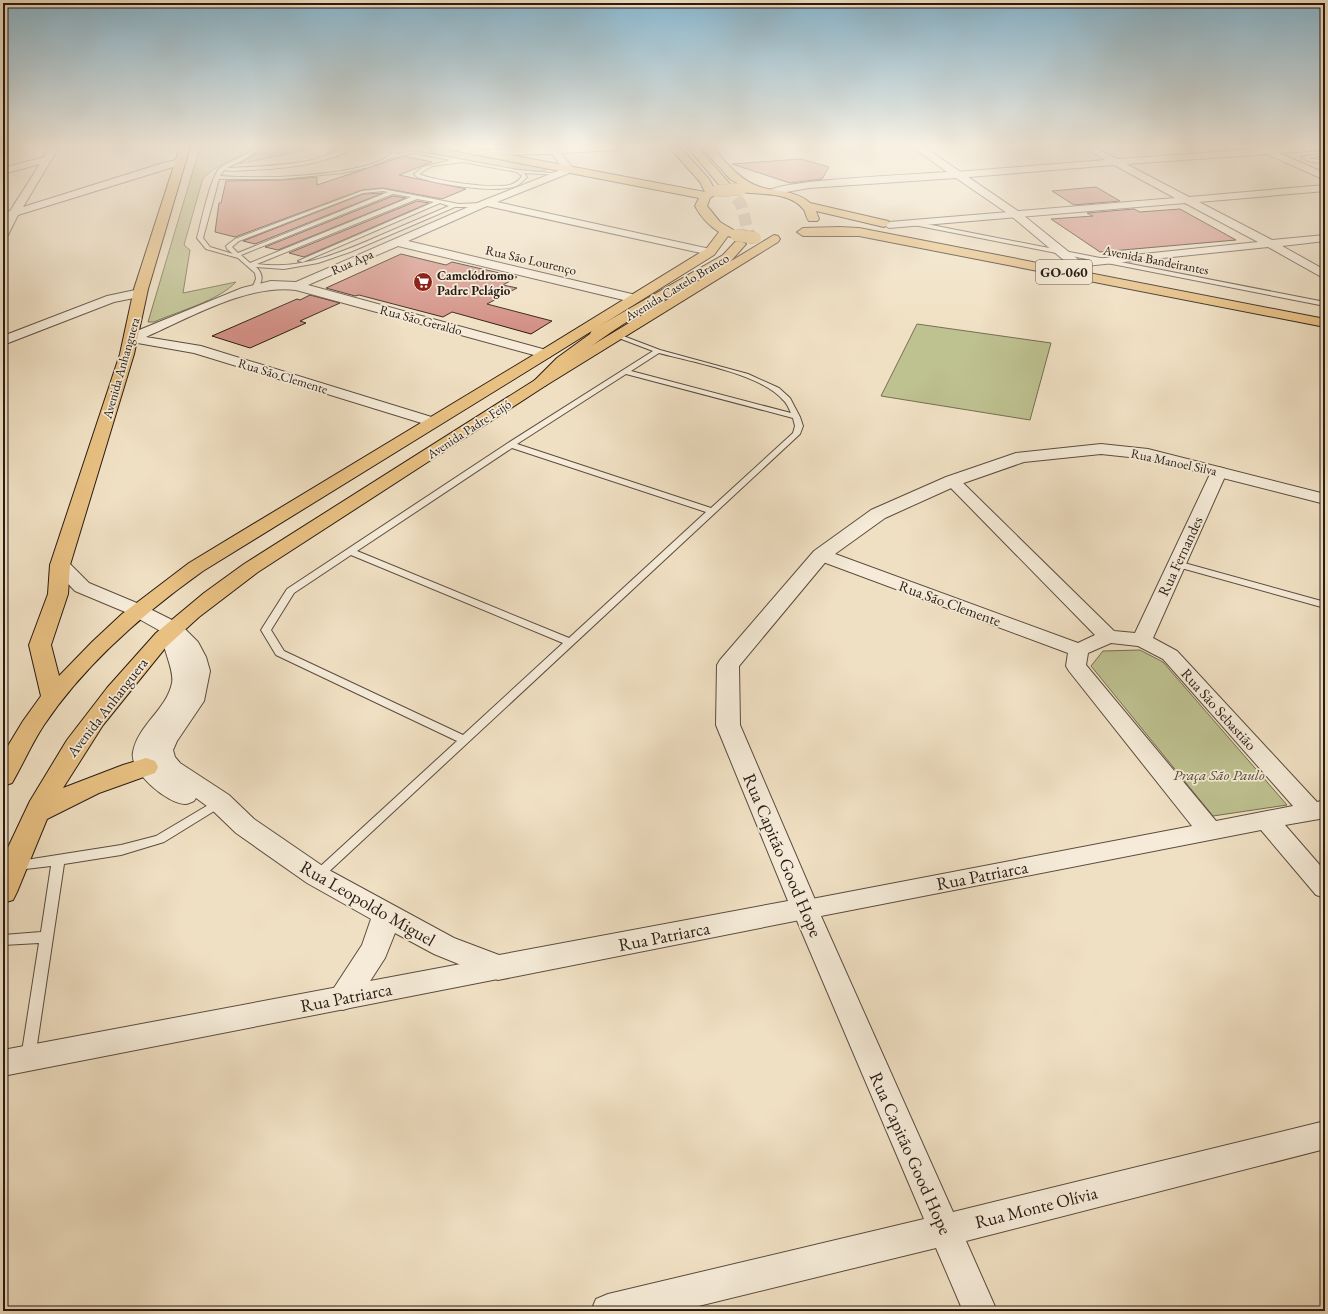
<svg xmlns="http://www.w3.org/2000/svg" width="1328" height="1314" viewBox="0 0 1328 1314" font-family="'EB Garamond',serif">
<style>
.green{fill:#bec190;stroke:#746e52}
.building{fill:#d28e83;stroke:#291b13}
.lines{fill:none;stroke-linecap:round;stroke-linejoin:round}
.trunk-tunnel{stroke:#c8b9a0;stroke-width:12;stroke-dasharray:12 5.5;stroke-linecap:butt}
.service-casing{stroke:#5b4c3f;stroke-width:2}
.minor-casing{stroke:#5b4c3f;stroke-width:2}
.tertiary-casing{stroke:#5b4c3f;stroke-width:2}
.primary-casing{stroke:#291b13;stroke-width:2}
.trunk-casing{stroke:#291b13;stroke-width:2}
.service{fill:#f5ebd8;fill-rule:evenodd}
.minor{fill:#f5ebd8;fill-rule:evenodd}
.tertiary{fill:#f5ebd8;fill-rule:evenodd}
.primary{fill:#e8c082;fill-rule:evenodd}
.trunk{fill:#e8c082;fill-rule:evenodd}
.primary-bridge-casing{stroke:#291b13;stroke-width:12;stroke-linecap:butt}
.primary-bridge{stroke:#e8c082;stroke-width:12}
.labels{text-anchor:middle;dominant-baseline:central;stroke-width:3.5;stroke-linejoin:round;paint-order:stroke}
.far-street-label{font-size:13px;fill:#291b13;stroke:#f5ebd8}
.far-poi-label{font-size:13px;font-weight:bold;fill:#291b13;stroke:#f5ebd8;text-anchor:start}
.shield{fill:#f5ebd8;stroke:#66594e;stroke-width:1}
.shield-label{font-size:14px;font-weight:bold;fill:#291b13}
.street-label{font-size:15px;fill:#291b13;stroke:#f5ebd8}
.park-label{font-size:15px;font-style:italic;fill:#564d38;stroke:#f5ebd8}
.near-street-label{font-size:18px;fill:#291b13;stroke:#f5ebd8}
</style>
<rect width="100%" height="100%" fill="#f0e0c3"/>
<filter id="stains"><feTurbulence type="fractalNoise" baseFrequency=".005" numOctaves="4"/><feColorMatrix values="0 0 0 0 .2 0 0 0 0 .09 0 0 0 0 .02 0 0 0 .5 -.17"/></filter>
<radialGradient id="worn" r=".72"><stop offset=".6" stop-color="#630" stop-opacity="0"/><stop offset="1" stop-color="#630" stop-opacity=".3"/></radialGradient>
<path class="green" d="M200,147h52l-6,6 -32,16 -11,9 -19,67 6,5 -7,43 53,-11c-18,19 -57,29 -82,40h-6z
M265,147h57l-84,17 22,-12z
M419,147h16l114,22c-14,8 -100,-13 -120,-17l3,-2z
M917,324l134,19 -21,77 -149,-24z
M1140,650l23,12 124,143 -74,11 -122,-150 12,-15z"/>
<path class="building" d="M404,156l28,6 -33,13 67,14 -24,10 -59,-11 -21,2 -127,47 -20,-5 4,-29h2l5,-22 56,-1 35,-3v8z
M801,159l28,8 -7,12 -32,4 -58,-19z
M1096,187l24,14 -46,4 -22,-14z
M383,193l-128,51 -12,-3 120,-47z
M393,196l13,2 -128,52 -13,-3z
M417,201l12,2 -125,54 -15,-4z
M1134,209l6,3 40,-3 56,31 -136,12 -49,-33 42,-3 -6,-3z
M401,254l45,11 6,-3 65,15 -14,8 14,3 -30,16 65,17 -21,13 -79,-22 -9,5 -84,-22 -4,1 -29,-8z
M310,295l30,8 -40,18 6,2 -56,25 -38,-12 85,-37 3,1z"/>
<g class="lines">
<path class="trunk-tunnel" d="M725,185l16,19 7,27 -8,13"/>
<defs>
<path id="service" d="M255,147h5l-9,9 -24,12c27,-1 54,-2 81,-7 14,-3 34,-14 47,-14 -28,18 -74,22 -106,23 -8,0 -18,2 -25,0l-4,6c40,3 129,1 164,-17 3,-2 7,-5 9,-8l-3,-4h5l3,4 -3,4 18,-4 105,19 43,4 -2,1 -35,-2 3,4c-5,5 -8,9 -15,10 -20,6 -76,-3 -95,-10l-3,-3 9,-7 28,-7 -38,-7 -22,5 -22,9 -27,6 -60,6h-63l-16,59 7,9 23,7 -6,-5 -1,-3 9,-7 127,-48 21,-2 76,15 23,-1 3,2 -3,2h-27l-105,45 -32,11 -34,6 -28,-2c7,6 8,16 0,21l-3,-2 3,-7 -1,-6 -17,-15 -32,-9 -9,-11c4,-15 14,-63 23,-70 11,-9 26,-10 35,-21zM463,162l54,10 5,4c-3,5 -7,7 -12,9 -17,4 -76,-4 -91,-11l13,-8zM383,191l5,1 -150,61 -6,-6 7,-6 124,-48zM393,194l18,3 -161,66 -9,-8zM417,199l17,3 -136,59 5,1 137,-59 9,3c-23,10 -47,20 -70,30 -39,17 -78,34 -122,28z
M1325,153v2l-17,3 17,3v2l-15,-1 -9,-5z
M911,221l414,81v4l-416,-82 -1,-1z
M618,334l42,16 88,24 31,14 11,10 10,19 3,9 -3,8 -479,445 -4,2 -4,-2 -2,-3 2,-3 144,-132 -181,-86 -15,-25 26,-41 221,-146 145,-92 -37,-14v-2zM659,353c33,9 102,21 124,47 4,3 6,9 8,13l-160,-42zM626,374l167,44 2,8 -2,7 -82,75 -194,-64zM512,448l194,64 -137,126 -212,-87zM351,555l212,88 -100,92 -179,-84 -13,-21 23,-37z
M1177,561l148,41v6l-151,-42 -1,-2z
M220,798l4,1 2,3 -2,3 -60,37 -43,13 -57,9 -29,194 -2,5 -5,1 -5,-1 -2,-5 18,-115 -36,2v-10l38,-3 10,-66 -34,4 -4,-2 -2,-3 2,-3 108,-17 35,-9z"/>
<path id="minor" d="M50,147h9l-36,60 140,-44 17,-4 5,3 -2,2 -165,51 -10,20 -5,3v-14l3,-6 -3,1v-6l7,-2 30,-47 -37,10v-6l41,-11z
M547,147h74l-4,3 -56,3 13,17 -2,2 -75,30 213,47 6,3 -6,3 -223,-49 -79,35 228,54 6,4 -6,4 -238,-57 -90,39 242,66 2,3 -2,3 -5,1 -249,-68c-48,-6 -105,27 -150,47l55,9 237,73 2,3 -2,3h-10l-234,-72 -62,-11 -7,-4 2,-3 115,-47 29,-7 25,1 186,-81 81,-32 -11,-15 -78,1 -3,-1v-4l76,-2z
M1083,147h11l23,12 168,-12h40v3l-199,14 63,33 136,-12v6l-126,11 73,38 53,-5v6l-43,5 43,24v9l-57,-32 -192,20 -6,-3 6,-3 182,-19 -73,-39 -296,25 -5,-3 5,-3 286,-24 -61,-33 -158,13 -5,-3 5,-3 149,-12z
M140,289l4,1 2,3 -2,3 -30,6 -111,43v-9l104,-40z
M1219,467l6,2 2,3 -74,166 24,13 140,151 8,-2v18l-40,7 40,46v27l-9,-3 -55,-65 -440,86 132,296 372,-91v28l-359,92 31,70h-34l-27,-63 -258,63h-87l5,-12 12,-5 316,-75 -132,-310 4,-7 396,-76 -123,-155 -3,-5 2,-13 -253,-94 -3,-4 3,-4 6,-1 6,1 251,92 17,-8 -151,-154 2,-3 6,-2 6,2 156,153 21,2 76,-161 2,-3zM1111,643l27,3 25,13 130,147 -77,15 -130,-156 2,-12z
M498,957l9,3 4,8 -4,8 -9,3 -495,97v-26z"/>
<path id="tertiary" d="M912,147h12l94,64 62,50 2,3 -2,3h-8l-62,-52 -54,-37 -147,10 -34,6 -5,-3c8,-11 154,-17 177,-19z
M1251,147h14l60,26v7z
M1101,444l47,5 177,45v10l-177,-45 -47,-5 -77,8 -66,23 -73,33 -57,41 -89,107 1,59 79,184 -4,8 -317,63 -64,-26 -39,-21 -10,25 -31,48 -11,4 -11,-4 -4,-9 34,-52 9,-26 -64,-36 -71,-50 -25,-24 -15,-11 -2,3c-3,1 -6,3 -9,3 -17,0 -56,-32 -52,-52 5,-27 34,-43 39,-69 3,-15 -13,-39 -8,-50l-34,-19 -55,-23 -25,-26 3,-4 7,-2 7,2 22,22 55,23 36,18 18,18 8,15 4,14 -6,30 -27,40 -4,9 2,7 5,6 49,32 25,24 73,50 127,69 45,17 289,-54 -72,-176 1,-60 3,-5 94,-109 57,-41 75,-33 70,-24z"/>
<path id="primary" d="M447,147h21l237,45 -5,-10 -31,-35h11l29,32 5,9 6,1 1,2 -11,7 -3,8 13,16 22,13 -6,4 -8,-3 -14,19 -164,102h-10l-2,-3 2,-3 166,-102 13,-17c-11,-7 -18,-15 -24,-26l4,-8 -247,-48z
M701,147h11c14,15 27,33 48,40 16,5 36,3 50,16l78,18 2,2 -6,4 -68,-16 3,8 -2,2h-8c-3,-3 -3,-8 -5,-11 -15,-20 -46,-14 -67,-19l-1,-2 1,-2 5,-1 -12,-7z
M840,227l19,1 466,91v8l-466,-91h-56l-6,-4 6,-4z
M774,235l4,1 2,3 -2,3 -233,144h-10l-3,-3 3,-3z"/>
<path id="trunk" d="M180,147h10l-42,142 -14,65 -64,211 -2,29 -17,51 8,31 33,-34 30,-28 67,-51 351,-212h10l2,3 -2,3 -347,214c-59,42 -118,93 -159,154 -12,18 -21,39 -32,58l-9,3v-32l20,-33 18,-25 -12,-51 19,-51 2,-29 70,-211 14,-65z
M687,147h10l32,36 1,2 -1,2h-8z
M740,240l6,4 -15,17c-64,37 -132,71 -186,125l-287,186 -59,45 -33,30 -63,78 -40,63 60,-23 23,-7 9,3 3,6 -3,6 -56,20 -52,26 -30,73 -4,8 -10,3v-45l27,-57 37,-61 40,-52 49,-55 48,-40 40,-29 291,-184 22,-22 33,-24 2,-4 131,-75 13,-14z"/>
</defs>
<use href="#service" class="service-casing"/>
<use href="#minor" class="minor-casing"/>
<use href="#tertiary" class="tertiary-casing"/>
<use href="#primary" class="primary-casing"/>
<use href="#trunk" class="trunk-casing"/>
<use href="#service" class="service"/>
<use href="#minor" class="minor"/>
<use href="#tertiary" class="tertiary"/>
<use href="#primary" class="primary"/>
<use href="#trunk" class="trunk"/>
<defs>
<path id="primary-bridge" d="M717,191l24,-2
M736,235l19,3"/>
</defs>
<use href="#primary-bridge" class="primary-bridge-casing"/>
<use href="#primary-bridge" class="primary-bridge"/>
</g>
<linearGradient id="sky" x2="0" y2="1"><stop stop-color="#89b8d1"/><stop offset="0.44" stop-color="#f8f1e4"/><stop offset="1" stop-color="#f8f1e4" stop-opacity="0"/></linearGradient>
<rect width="1328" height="331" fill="url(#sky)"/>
<defs>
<symbol id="supermarket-disc" viewBox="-11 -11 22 22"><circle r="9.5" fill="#8f2418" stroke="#f5ebd8"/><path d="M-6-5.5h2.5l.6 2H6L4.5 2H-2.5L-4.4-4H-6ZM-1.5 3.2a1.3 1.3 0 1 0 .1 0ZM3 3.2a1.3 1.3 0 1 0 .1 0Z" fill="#fff"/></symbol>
</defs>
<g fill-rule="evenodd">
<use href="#supermarket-disc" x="412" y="271" width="22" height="22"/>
</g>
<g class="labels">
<g class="far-street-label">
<text transform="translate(531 260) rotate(13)">Rua São Lourenço</text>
<text transform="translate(1156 260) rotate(11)">Avenida Bandeirantes</text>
<text transform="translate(352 262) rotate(-24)">Rua Apa</text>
<text transform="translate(677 287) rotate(-31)">Avenida Castelo Branco</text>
<text transform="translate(421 320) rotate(15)">Rua São Geraldo</text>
<text transform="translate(121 368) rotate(-74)">Avenida Anhanguera</text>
<text transform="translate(283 376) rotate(17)">Rua São Clemente</text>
<text transform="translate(469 429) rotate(-33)">Avenida Padre Feijó</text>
<text transform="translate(1174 462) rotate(12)">Rua Manoel Silva</text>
</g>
<g class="far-poi-label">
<text x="437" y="275">Camelódromo<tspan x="437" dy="15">Padre Pelágio</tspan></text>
</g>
<rect class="shield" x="1036" y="260" width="56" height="24" rx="3"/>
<g class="shield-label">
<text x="1064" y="272">GO-060</text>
</g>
<g class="street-label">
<text transform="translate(1180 556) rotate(-65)">Rua Fernandes</text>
<text transform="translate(950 603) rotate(20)">Rua São Clemente</text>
<text transform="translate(107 707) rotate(-52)">Avenida Anhanguera</text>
<text transform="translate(1219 709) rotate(48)">Rua São Sebastião</text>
</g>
<g class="park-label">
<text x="1219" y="774">Praça São Paulo</text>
</g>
<g class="near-street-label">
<text transform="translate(783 855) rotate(67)">Rua Capitão Good Hope</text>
<text transform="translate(982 875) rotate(-11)">Rua Patriarca</text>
<text transform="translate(368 903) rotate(30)">Rua Leopoldo Miguel</text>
<text transform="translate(664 936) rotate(-11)">Rua Patriarca</text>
<text transform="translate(346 997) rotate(-11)">Rua Patriarca</text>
<text transform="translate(911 1153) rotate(66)">Rua Capitão Good Hope</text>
<text transform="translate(1036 1207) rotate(-14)">Rua Monte Olívia</text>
</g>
</g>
<rect width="1328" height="1314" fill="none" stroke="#f0e0c3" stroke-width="16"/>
<rect x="4" y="4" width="1320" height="1306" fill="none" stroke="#291b13" stroke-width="2"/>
<rect x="8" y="8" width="1312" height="1298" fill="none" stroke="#291b13"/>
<rect width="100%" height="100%" filter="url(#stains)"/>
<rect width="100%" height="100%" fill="url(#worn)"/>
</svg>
